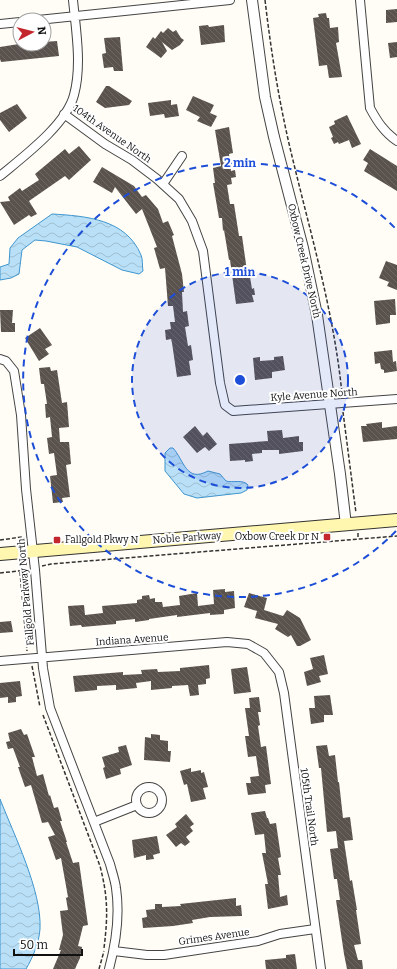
<svg xmlns="http://www.w3.org/2000/svg" width="397" height="969" viewBox="0 0 397 969" font-family="Bitter,serif">
<style>
.water{fill:url(#water-waves);stroke:#3f96cf}
.building{fill:url(#building-back-hatch)}
.lines{fill:none;stroke-linecap:round;stroke-linejoin:round}
.minor-casing{stroke:#444;stroke-width:10}
.tertiary-casing{stroke:#444;stroke-width:12}
.secondary-casing{stroke:#333;stroke-width:14}
.path{stroke:#333;stroke-width:1.5;stroke-dasharray:4 2;stroke-linecap:butt}
.minor{stroke:#fff;stroke-width:8}
.tertiary{stroke:#fff;stroke-width:10}
.secondary{stroke:#fff6b0;stroke-width:12}
.ring{fill:none;stroke:#1d4ed8;stroke-width:2;stroke-dasharray:7 5}
.poi-dot{fill:#c4262e;stroke:#fff;stroke-width:1.5}
.labels{text-anchor:middle;dominant-baseline:central;stroke-width:4;stroke-linejoin:round;paint-order:stroke}
.street-label{font-size:10px;fill:#111;stroke:#fff}
.poi-label{font-size:10px;fill:#111;stroke:#fff;text-anchor:end}
.centre{fill:#1d4ed8;stroke:#fff;stroke-width:2}
.ring-label{font-size:12px;text-anchor:middle;font-weight:bold;fill:#1d4ed8;stroke:#fff;stroke-width:4;stroke-linejoin:round;paint-order:stroke}
</style>
<defs>
<pattern id="water-waves" width="16" height="10" patternUnits="userSpaceOnUse"><rect width="16" height="10" fill="#b9e0f7"/><path d="M0 5q4-4 8 0t8 0" fill="none" stroke="#9ebfd3"/></pattern>
<pattern id="building-back-hatch" width="6" height="6" patternUnits="userSpaceOnUse"><rect width="6" height="6" fill="#5a524d"/><path d="M-1 5l2 2M0 0l6 6M5-1l2 2" fill="none" stroke="#6d6662"/></pattern>
</defs>
<rect width="100%" height="100%" fill="#fffdf5"/>
<path class="water" d="M52,214c34,2 74,5 89,41 2,4 1,11 2,16l-4,3 -17,-4 -45,-23 -31,-6 -11,-1 -13,10 -3,24 -8,4 -11,2v-13l9,-3 1,-16 8,-10z
M170,448h3c11,12 13,35 35,23l12,3 6,7c7,2 17,-2 22,4l-1,5 -6,3 -44,5 -13,-4 -19,-23v-18z
M0,799c14,36 42,92 40,130 -1,14 -7,28 -14,40h-26z"/>
<path class="building" d="M397,9v13l-11,1v-13z
M326,13l1,5h2l1,10 8,-1 1,15 -3,1 6,34 -13,1 -2,-13 -8,1 -6,-48 6,-1 -1,-3z
M208,25l1,2 15,-2 1,17 -24,3 -2,-19z
M168,28l5,4 3,-2 5,8 3,2 -4,5 -8,5 -10,-8 5,9 -6,7 -15,-11 7,-10 2,2 6,-8 2,2z
M120,37l3,34h-9l-1,-4 -9,1 -2,-14 4,-1 -2,-15z
M57,41l2,15 -58,6 -1,-3v-12l19,-3h25v-2z
M397,42v15l-7,1 -2,-15z
M106,86h3l23,15 -3,4 -24,3 -9,-6z
M193,96l21,9 -4,8 7,3 -6,11 -14,-6 3,-4 -14,-7z
M171,100v5l6,-1 2,12 -14,2 -1,-4 -14,2 -2,-13z
M17,104l10,14 -18,14 -9,-12v-7z
M347,115l14,29 -9,4 -3,-8 -10,4 -1,-2 -4,2 -3,-6 2,-1 -4,-10 6,-3 -1,-3z
M229,127l4,26 -4,1 2,17 4,-1 1,7 -5,1 1,6 -5,1 3,19h4l5,32h3l6,42 2,-1 2,12 2,-1 1,7h-3l2,7 -18,2 -6,-44h-1l-5,-30 -1,1 -1,-13h-3l-6,-35h2l-2,-15 8,-2 -6,-36z
M79,146l12,14 -22,20 -4,-4 -36,25 8,13 -6,3 -2,-2 -15,10 -14,-23 10,-1 -2,-4 12,-9 2,3 17,-11 -4,-6 30,-25 4,5z
M370,149l27,17v25l-33,-20 4,-8 -5,-3z
M102,167l32,19 8,11 4,-2 12,14 5,14 5,-2 6,14 -2,1 10,38 2,18h-2l1,20 4,-1 2,15 -4,1 3,19 3,-1 2,15 -4,1 2,14 -14,2 -5,-34 -1,-4 -5,1 -1,-10 6,-1 -1,-7h5l-2,-16h-5l-3,-38 -5,1 -6,-21 3,-1 -15,-38 -6,5 -21,-27 -3,6 -19,-11z
M386,261l11,4v25l-10,-4 2,-4 -10,-4z
M395,299l1,16h-6v8l-14,2 -2,-24z
M0,310h13l-1,13h3v9h-14z
M40,328l12,17 -7,4 4,5 -10,7 -14,-23z
M392,350l1,12 3,-1 1,10 -13,2v-3l-3,-1 -1,-6 -5,1 -1,-12z
M283,356l2,14 -13,2v6l-17,2 -2,-22 7,-1v4l14,-1v-3z
M50,367l1,4 6,-1 5,33 5,-1 2,25 -10,1 1,14h9l2,22 -5,1 4,32 -8,1 1,4 -10,1 -3,-27 7,-1 -3,-22 -5,1 -2,-16 5,-1 -2,-20 -4,1 -1,-14h2l-3,-20h-3l-2,-16z
M382,422v6l15,-2v13l-34,3 -2,-16h6l-1,-2z
M195,426l8,10 4,-4 10,12 -8,7 -4,-4 -8,6 -14,-16z
M282,430l1,8 16,-2v6h4v9l-24,3v-4h-17v3l-10,1 1,7 -8,1v-2l-15,1 -1,-17 39,-3 -1,-10z
M225,589v3l9,-1 1,17 -11,2v4l-14,1v-2l-33,4v-2l-28,4v1l-14,2v-3l-19,2v3l-34,3 -1,-2 -11,1 -2,-20 16,-1 1,10 18,-2 -1,-7 35,-3v-3l5,-1v-3l7,-1 1,4 5,-1v4h7l1,5 17,-2 -1,-9 18,-3 1,13 16,-2 -1,-14z
M249,593l18,5 -3,12 19,6 4,-6 13,8 11,22 -11,6h-3l-6,-11 -3,2 -13,-8 3,-5 -23,-6 2,-7 -13,-4z
M11,621l2,11 -13,1v-11z
M324,655l4,19 -9,2 2,6 -14,4 -3,-14 9,-3 -3,-11z
M209,665l1,13 -4,1v5l-8,1 1,10 -9,1 -2,-11 -16,1v2l-21,2v-9l-15,2 1,5 -21,2v-5l-19,1v4l-22,2 -2,-16 50,-4v3l19,-1 -1,-4 16,-1 1,3 22,-1v-3z
M247,667l4,25 -17,2 -3,-25z
M20,681l2,15 -6,1v5l-8,1v-6l-8,1v-15z
M330,695l3,20h-9v7l-13,2 -2,-16h6l-1,-12z
M259,697l2,15h-3l2,13 -2,1 3,21 5,-1 5,38 -6,1 1,8 -18,2 -2,-12h5l-1,-6 9,-1 -3,-20 -8,1 -3,-21h4l-4,-28h5l-1,-10z
M21,729l3,6 3,-1 8,23h-3l5,19 6,-2 6,22 1,-1 4,13 4,-1 4,14h-2l7,21h-1l7,21 6,-1 9,63 -5,1 -5,20 4,1 -2,11 -5,11h-22l8,-19h-2l4,-15 -3,-24 8,-1 -2,-12 2,-1 -7,-39 -5,2 -8,-23 7,-2 -7,-13 -6,1 -11,-38 -6,2 -7,-20h2l-7,-19 -5,1 -2,-7 4,-1 -2,-8z
M151,734l9,1v5l8,1v10h3l-1,11 -26,-2 1,-23 6,1z
M126,745l6,20 -12,4 1,5 -15,5 -3,-11 2,-1 -3,-10 17,-5 -1,-5z
M327,745l2,11 6,-1 3,27h1l4,36 7,-1 3,23 -9,1 6,40 2,-1 5,30h-1l5,34 -7,1 4,15h4l1,9h-16l-3,-15 -8,-54h4l-3,-21h-3l-4,-30 8,-1 -2,-17 -9,1 -6,-64h-2l-3,-22z
M191,768v4l10,-2v3l3,-1 4,15 -5,1 3,11 -15,3 -4,-18 -3,1 -4,-14z
M265,811l2,7h1l2,6 6,-1 5,34 -3,1 3,17h-3l2,22 7,-2 1,10 -20,4 -3,-25h3l-6,-31h4l-2,-19 -9,1 -4,-22z
M186,814l8,10 -4,3 3,4 -7,6 4,5 -5,4 -4,-3 -5,4 -10,-12 11,-8 -2,-3z
M157,836l3,17 -7,2 1,4 -8,1v-5l-12,3 -2,-18z
M236,898v8l5,-1 1,11 -32,1 -18,3 1,3 -20,3 -30,2 -1,-10 5,-1 -1,-7 9,-1v-5h7v3l19,-1 -1,-2z
M295,954l2,15h-31l-1,-9 21,-2v-3z"/>
<g class="lines">
<defs>
<path id="minor" d="M360,0l10,108c7,13 14,24 27,33
M38,20l192,-20
M0,24l20,-2
M64,114l41,30 27,16 25,19 22,20 13,22 11,30 17,132 5,22 8,6 164,-12
M0,176c24,-20 66,-51 74,-81 8,-29 2,-65 -1,-95
M163,184l19,-28
M0,359l6,2 8,10 7,44 5,74 9,81 8,98 7,40 60,156c2,8 5,16 6,24 4,27 0,55 -7,81
M0,661l227,-19 21,2 16,9 15,19 5,21 37,276
M136 800a13 13 0 1 1 26 0a13 13 0 1 1-26 0Z
M94,822l43,-17
M114,951l33,4h17l94,-14 22,-7 35,-5"/>
<path id="tertiary" d="M252,0l13,97 9,40 29,111 14,67 23,159 6,51"/>
<path id="secondary" d="M0,554l397,-34"/>
</defs>
<use href="#minor" class="minor-casing"/>
<use href="#tertiary" class="tertiary-casing"/>
<use href="#secondary" class="secondary-casing"/>
<path class="path" d="M265,0c6,51 14,102 26,152 19,80 43,160 51,242
M343,412l13,101
M358,533v6
M0,540l22,-3
M42,566l9,-2 346,-28
M20,572l7,79
M0,573l27,-3
M32,666l8,41
M43,715l57,151c8,31 8,50 4,82
M99,969l5,-18"/>
<use href="#minor" class="minor"/>
<use href="#tertiary" class="tertiary"/>
<use href="#secondary" class="secondary"/>
</g>
<circle cx="240" cy="380" r="108" fill="#1d4ed8" fill-opacity=".12"/>
<g class="ring">
<circle cx="240" cy="380" r="108"/>
<path d="M396 531A217 217 0 1 1 396 229"/>
</g>
<g class="poi-dot">
<rect x="323" y="533" width="8" height="8" rx="2"/>
<rect x="53" y="536" width="8" height="8" rx="2"/>
</g>
<g class="labels">
<g class="street-label">
<text transform="translate(112 134) rotate(35)">104th Avenue North</text>
<text transform="translate(304 261) rotate(77)">Oxbow Creek Drive North</text>
<text transform="translate(314 395) rotate(-4)">Kyle Avenue North</text>
<text transform="translate(187 538) rotate(-4)">Noble Parkway</text>
<text transform="translate(26 592) rotate(-95)">Fallgold Parkway North</text>
<text transform="translate(132 640) rotate(-4)">Indiana Avenue</text>
<text transform="translate(309 807) rotate(82)">105th Trail North</text>
<text transform="translate(214 937) rotate(-8)">Grimes Avenue</text>
</g>
<g class="poi-label">
<text x="319" y="537">Oxbow Creek Dr N</text>
<text x="65" y="540" text-anchor="start">Fallgold Pkwy N</text>
</g>
</g>
<circle cx="240" cy="380" r="6" class="centre"/>
<g class="ring-label">
<text x="240" y="167">2 min</text>
<text x="240" y="276">1 min</text>
</g>
<g transform="translate(32 32) rotate(83)"><circle r="19" fill="#ffffff" stroke="#a0a0a0"/>
<path d="M0-3L7 15L0 10L-7 15Z" fill="#c4262e"/>
<text y="-6" font-size="11" font-weight="bold" text-anchor="middle" fill="#111111">N</text>
</g>
<path d="M14 949v6h68v-6" fill="none" stroke="#111111" stroke-width="2"/>
<text x="20" y="949" font-size="12" fill="#111111" stroke="#ffffff" stroke-width="3" paint-order="stroke">50 m</text>
</svg>
